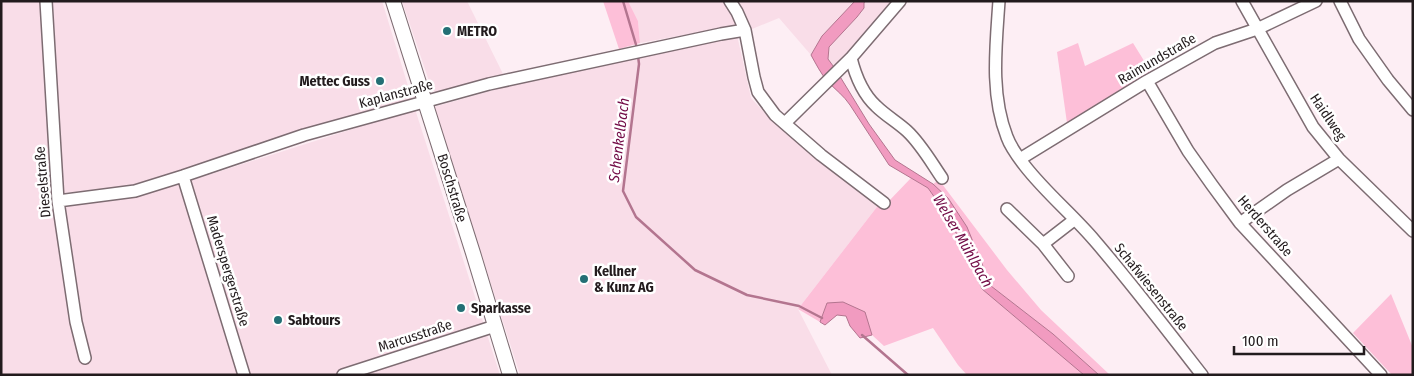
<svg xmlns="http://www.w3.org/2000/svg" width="1414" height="376" viewBox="0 0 1414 376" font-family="'Fira Sans Condensed',sans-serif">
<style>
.built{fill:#f9dde8}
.green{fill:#fdbfd8}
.water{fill:#f19bc0;stroke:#b3758f}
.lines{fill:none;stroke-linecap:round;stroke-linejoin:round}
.stream{stroke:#b3758f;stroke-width:2.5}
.minor-casing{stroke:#7d6c72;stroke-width:14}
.major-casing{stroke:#7d6c72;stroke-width:16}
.minor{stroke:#fff;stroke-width:11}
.major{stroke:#fff;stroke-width:14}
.poi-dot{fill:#246f75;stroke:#fff;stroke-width:2}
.labels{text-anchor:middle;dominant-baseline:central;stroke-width:5;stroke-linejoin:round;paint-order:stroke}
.poi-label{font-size:14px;font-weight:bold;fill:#221b1d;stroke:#fff;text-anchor:start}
.street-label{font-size:14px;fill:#221b1d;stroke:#fff}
.water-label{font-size:15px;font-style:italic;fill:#720b46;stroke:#fff}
</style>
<rect width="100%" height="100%" fill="#fdeef4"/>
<path class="built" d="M1,1h43l11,204 68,-8 57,-13 235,-75 85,266h-499z
M53,1h329l30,98 -39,11 -219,72 -42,7 -49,4z
M402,1h65l37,75 -64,18 -8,-4z
M628,1h97l13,24 -98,18 -2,-22z
M738,1h117l-33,35 -11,19 -32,-37 -27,11z
M865,1h29l-58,69 -8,-11 1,-12 28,-30 7,-9v-5z
M737,35l14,63 21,23 108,82 -82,106 34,66h-312l-86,-268 137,-39z"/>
<path class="green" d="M603,1h25l10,20 2,22 -21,6z
M1078,43l7,23 48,-23 18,29 -84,51 -10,-71z
M911,178l17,10 12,17 19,33 23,51 102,86h-117l-9,-10 -25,-37 -49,18 -12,-11 -3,-8 -42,-24 -7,19 -22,-13 82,-106h7z
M939,180l68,90 34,40 69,65h-11l-46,-41 -62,-48 -24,-59 -19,-29 -15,-14z
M1391,294l22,54v27h-21l-39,-42z"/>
<path class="water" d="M855,1h10l-1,2v5l-7,9 -28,30 -1,12 8,11 33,54 26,36 38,24 15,14 19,29 24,59 62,48 46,41h-15l-102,-86 -23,-51 -19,-33 -12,-17 -39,-23 -39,-60c-6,-9 -14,-15 -22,-23 -7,-8 -12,-18 -17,-27l11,-19z
M843,302l22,10 7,23 -12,3 -10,-12 -4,-10 -9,-1 -12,10 -5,-3 7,-19z"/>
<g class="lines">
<path class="stream" d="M623,1l14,47
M638,56l1,8 -16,127 13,26 59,53 52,25 52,11 23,12
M862,335l46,40"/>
<defs>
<path id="minor" d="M46,1l12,200 18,121 9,36
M730,1l7,11 8,18 9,47 4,15 17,23 46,40 63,48
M900,1l-49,57c4,16 12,36 25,48 9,9 21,16 31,25 14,13 24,31 35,47
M999,1c-3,45 -9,93 8,136 4,11 11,20 18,29 21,27 48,49 70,75 37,43 72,89 107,134
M1242,1l71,126 26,32 74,72
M1340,1l19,38 29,41 25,30
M1147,81l41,70 24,34 28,38 141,152
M785,123l66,-65
M1020,159l127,-78 68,-38 42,-14 59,-28
M183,176l61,199
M58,201l77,-10 48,-15 121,-41 185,-51 232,-50 24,-4
M1007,209l36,35 25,32
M1240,223l47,-33 52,-31
M1043,244l31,-24
M343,375l152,-49"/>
<path id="major" d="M393,1l80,252 37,122"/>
</defs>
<use href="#minor" class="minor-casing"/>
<use href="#major" class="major-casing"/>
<use href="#minor" class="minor"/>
<use href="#major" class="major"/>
</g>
<g class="poi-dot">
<circle cx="447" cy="31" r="5"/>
<circle cx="380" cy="81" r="5"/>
<circle cx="584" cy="279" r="5"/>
<circle cx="461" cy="308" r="5"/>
<circle cx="278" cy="320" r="5"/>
</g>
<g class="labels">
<g class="poi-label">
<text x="457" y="31">METRO</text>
<text x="370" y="81" text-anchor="end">Mettec Guss</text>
<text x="594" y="271">Kellner<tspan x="594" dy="16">&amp; Kunz AG</tspan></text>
<text x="471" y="308">Sparkasse</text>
<text x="288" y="320">Sabtours</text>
</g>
<g class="street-label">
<text transform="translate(1157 59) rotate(-30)">Raimundstraße</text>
<text transform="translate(396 94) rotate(-15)">Kaplanstraße</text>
<text transform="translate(1328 117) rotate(56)">Haidlweg</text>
<text transform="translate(43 182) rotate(-95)">Dieselstraße</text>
<text transform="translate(452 188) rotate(73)">Boschstraße</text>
<text transform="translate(1265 226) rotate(49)">Herderstraße</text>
<text transform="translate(228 271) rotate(73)">Maderspergerstraße</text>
<text transform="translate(1151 287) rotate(51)">Schafwiesenstraße</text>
<text transform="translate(415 336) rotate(-18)">Marcusstraße</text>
</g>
<g class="water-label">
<text transform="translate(619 140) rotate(-83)">Schenkelbach</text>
<text transform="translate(963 241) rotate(60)">Welser Mühlbach</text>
</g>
</g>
<rect width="1414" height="376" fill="none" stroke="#221b1d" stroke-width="5"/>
<path d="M1234 346v8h130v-8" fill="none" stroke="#221b1d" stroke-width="2.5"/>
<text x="1242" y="346" font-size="15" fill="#221b1d" stroke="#ffffff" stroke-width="4" paint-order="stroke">100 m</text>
</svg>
